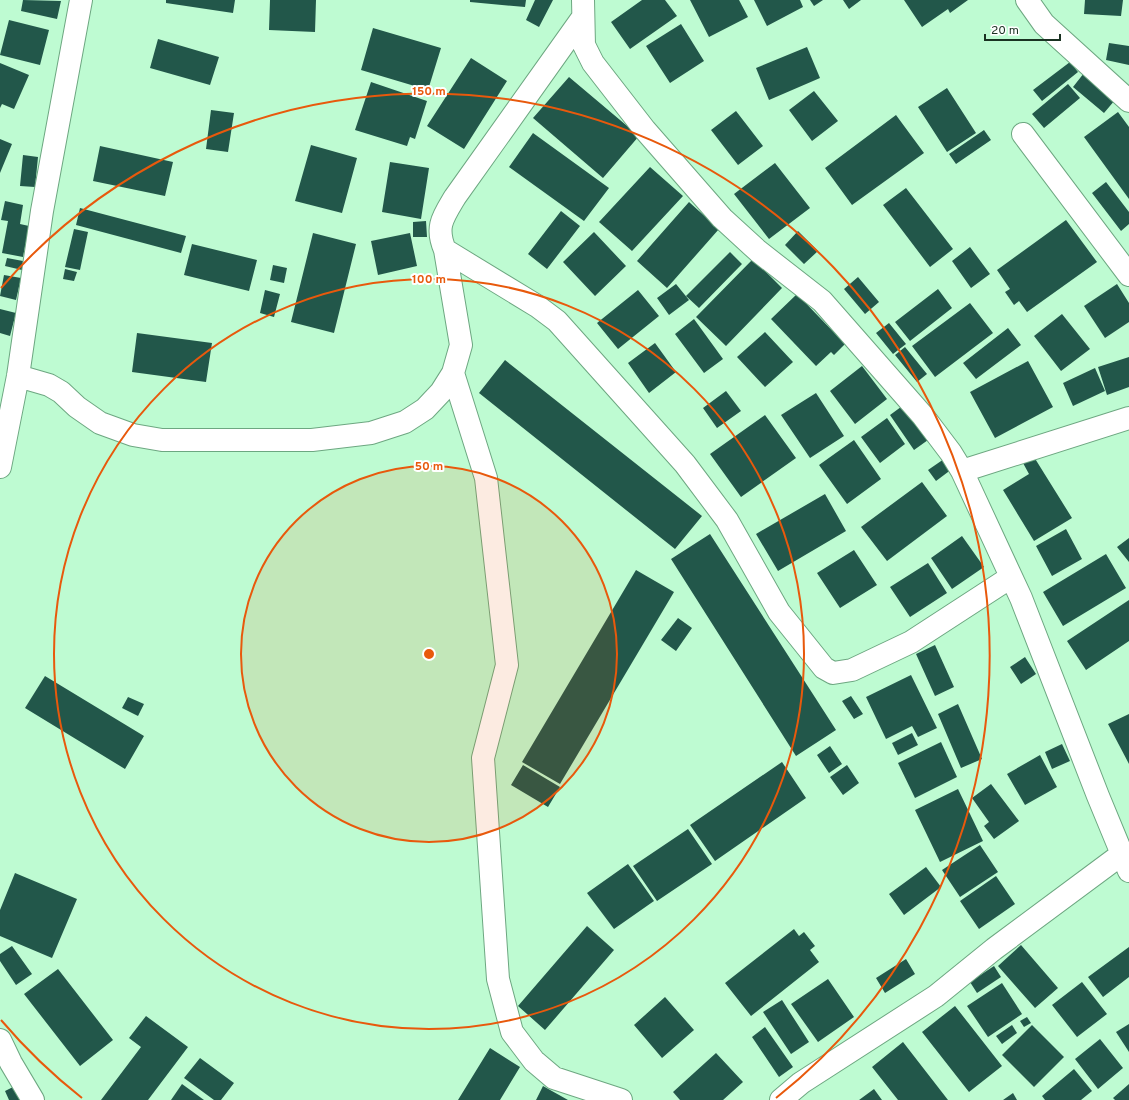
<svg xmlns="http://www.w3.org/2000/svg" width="1129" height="1100" viewBox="0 0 1129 1100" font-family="Overpass,sans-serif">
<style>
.building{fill:#22574a}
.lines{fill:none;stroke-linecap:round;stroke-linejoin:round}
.minor-casing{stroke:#6da781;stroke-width:24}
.minor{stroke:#fff;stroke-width:22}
.ring{fill:none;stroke:#e8590c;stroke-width:2}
.centre{fill:#e8590c;stroke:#fff;stroke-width:2}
.ring-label{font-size:12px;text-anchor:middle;font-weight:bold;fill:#e8590c;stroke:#fff;stroke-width:4;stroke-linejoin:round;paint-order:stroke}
</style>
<rect width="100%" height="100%" fill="#befbd2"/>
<path class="building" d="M23,0l38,1 -4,18 -36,-8z
M166,0h69l-2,13 -67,-10z
M270,0h46l-1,32 -46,-2z
M470,0h56l-1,7 -55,-5z
M535,0h18l-14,27 -13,-7z
M642,0h23l12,16 -47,33 -19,-27z
M690,0h49l9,17 -39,20z
M754,0h46l3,7 -36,19z
M810,0h13l-9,6z
M843,0h18l-12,9z
M904,0h64l-18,13 -2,-4 -26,18z
M1085,0h38l-2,16 -37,-2z
M9,20l40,10 -9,35 -40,-10z
M681,24l23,37 -34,22 -24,-37z
M373,28l68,20 -13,42 -67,-20z
M158,39l61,18 -9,28 -60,-17z
M1109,43l20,3v19l-23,-5z
M807,47l13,31 -51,22 -13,-32z
M471,58l36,23 -43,68 -37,-23z
M1070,62l8,10 -36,29 -9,-11z
M0,63l29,12 -15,34 -12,-5 -2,4z
M1084,73l31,27 -11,13 -31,-26z
M569,77l70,59 -36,42 -70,-60z
M371,82l56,19 -12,38 -5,-2 -3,9 -52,-16z
M1068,84l12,14 -36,30 -12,-14z
M947,88l29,45 -29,19 -29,-45z
M814,91l24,30 -26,20 -23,-31z
M211,110l23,3 -6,39 -22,-3z
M736,111l27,35 -25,19 -27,-35z
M1118,112l11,15v72l-45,-62z
M896,115l28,38 -72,52 -27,-37z
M984,130l7,10 -35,24 -7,-10z
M533,133l76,55 -25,33 -75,-54z
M0,139l12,5 -12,29z
M311,145l46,13 -15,55 -47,-12z
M100,146l73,16 -8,34 -72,-15z
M23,155l15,2 -3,30 -15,-1z
M390,162l39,6 -8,51 -39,-7z
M775,163l35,45 -41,31 -35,-45z
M650,167l33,29 -51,55 -33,-29z
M1106,182l23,30v12l-8,7 -29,-38z
M906,188l47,61 -23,18 -47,-62z
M5,201l18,4 -3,19 9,2 -6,31 -21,-4 6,-32 -7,-1z
M689,202l30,27 -52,59 -30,-27z
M80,208l106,28 -5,17 -105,-28z
M561,211l19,15 -33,43 -19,-15z
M1066,220l31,42 -70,50 -8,-11 -5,4 -9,-13 5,-3 -13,-19z
M426,221l1,16h-14v-15z
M74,229l14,3 -8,38 -15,-3z
M798,231l20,20 -14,13 -19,-19z
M594,232l32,34 -31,30 -32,-34z
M313,233l43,11 -22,89 -43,-11z
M410,233l7,33 -39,9 -7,-34z
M192,244l65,16 -8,31 -65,-16z
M970,247l20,27 -19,14 -19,-27z
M730,252l12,12 -43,44 -13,-12z
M7,258l16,3 -1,9 -17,-4z
M753,259l29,29 -56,58 -30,-29z
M273,265l14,3 -3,15 -14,-3z
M65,269l12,3 -3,9 -11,-2z
M4,275l17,3 -5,22 -16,-4z
M858,277l21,25 -14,12 -21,-25z
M676,284l13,16 -20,15 -12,-17z
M1117,284l12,19v19l-24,16 -21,-32z
M938,289l14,19 -42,33 -15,-19z
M265,290l15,4 -6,23 -14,-4z
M638,290l21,26 -41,33 -21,-26z
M797,294l48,50 -11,11 -3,-3 -15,14 -45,-47z
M970,303l23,30 -58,44 -23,-31z
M0,309l16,4 -6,23 -10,-3z
M1062,314l28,35 -29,22 -27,-35z
M694,319l29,40 -19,14 -29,-39z
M889,323l17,21 -13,10 -17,-21z
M1008,328l13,17 -45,34 -13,-16z
M765,332l28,30 -28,25 -28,-30z
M137,333l75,10 -6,39 -74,-10z
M655,343l21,29 -27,21 -21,-30z
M905,347l22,27 -10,8 -22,-27z
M1129,357v30l-22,8 -9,-28z
M505,360l197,156 -27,33 -196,-156z
M1028,361l25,46 -58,31 -25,-46z
M862,366l25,33 -32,25 -25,-33z
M1095,368l10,23 -32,15 -10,-23z
M726,391l15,20 -24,17 -14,-20z
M816,393l28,43 -34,22 -29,-43z
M905,404l23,36 -14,10 -24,-35z
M765,415l31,43 -55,39 -31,-43z
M887,418l18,26 -25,19 -19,-26z
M854,440l27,39 -34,25 -28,-39z
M1034,457l38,61 -38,23 -31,-51 26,-16 -6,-11z
M944,459l8,10 -16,12 -8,-11z
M922,482l25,34 -60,45 -26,-34z
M825,494l21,37 -68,40 -22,-37z
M1066,529l16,30 -30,17 -16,-30z
M710,534l126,196 -40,26 -125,-197z
M962,536l22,31 -32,22 -21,-31z
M1129,538v24l-12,-15z
M854,550l23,35 -37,23 -23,-35z
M1106,554l20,34 -63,38 -20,-34z
M928,563l19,30 -37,24 -20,-30z
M636,570l38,22 -114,192 -38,-22z
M1129,600v41l-43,29 -19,-29z
M678,618l14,10 -16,23 -15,-11z
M935,645l19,42 -19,9 -19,-42z
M1025,657l11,17 -15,10 -11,-17z
M911,675l26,53 -19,9 -6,-11 -26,13 -20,-42z
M45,676l99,60 -19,33 -100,-61z
M851,696l12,18 -9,5 -12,-18z
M128,697l16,7 -6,12 -16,-8z
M958,704l24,55 -21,9 -23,-54z
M1129,714v50l-21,-40z
M912,733l6,12 -20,10 -6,-12z
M941,742l16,35 -42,21 -17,-35z
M1062,744l8,17 -18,8 -7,-17z
M830,746l12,18 -13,9 -12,-18z
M1040,755l17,32 -32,18 -18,-31z
M782,762l24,36 -91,63 -25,-36z
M523,765l37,22 -12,20 -37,-22z
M847,765l12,18 -16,12 -13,-18z
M991,784l28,37 -25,18 -10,-13 5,-4 -17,-24z
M958,789l25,52 -43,21 -25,-52z
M688,829l24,35 -55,37 -24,-35z
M980,845l18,27 -38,25 -18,-27z
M628,864l26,37 -40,28 -27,-36z
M926,867l15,20 -37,28 -15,-21z
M15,873l62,26 -25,59 -52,-22v-26z
M996,876l19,28 -36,25 -19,-28z
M587,926l27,24 -69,80 -27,-24z
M794,929l5,7 5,-4 11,14 -5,4 9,12 -68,54 -26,-33z
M1021,945l37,43 -23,20 -37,-42z
M12,946l20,28 -16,11 -16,-24v-7z
M1129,947v30l-26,20 -15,-20z
M906,959l9,15 -30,19 -9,-15z
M994,966l7,11 -24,16 -7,-11z
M58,969l55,71 -33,26 -56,-72z
M828,979l26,38 -36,25 -27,-38z
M1082,982l25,32 -30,23 -25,-32z
M1002,983l20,31 -34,23 -21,-31z
M665,997l29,33 -32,28 -28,-33z
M782,1000l27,42 -18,12 -28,-42z
M955,1006l47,60 -33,26 -47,-60z
M146,1016l42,31 -40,53h-47l40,-53 -12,-9z
M1027,1017l4,6 -7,4 -4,-6z
M1129,1024v28l-13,-20z
M1012,1025l5,8 -15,11 -6,-8z
M1032,1025l32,32 -30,30 -32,-32z
M765,1027l28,40 -14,10 -27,-40z
M1100,1039l23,29 -25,21 -23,-30z
M903,1042l45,58h-50l-26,-33z
M490,1048l30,19 -20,33h-42z
M716,1053l27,29 -20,18h-43l-7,-8z
M200,1058l34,25 -13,17h-7l-30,-22z
M1074,1069l18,22 -11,9h-36l-3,-4z
M182,1084l22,16h-33z
M1129,1084v16h-14l-2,-2z
M17,1085l7,15h-15l-4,-9z
M543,1086l25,14h-32z
M874,1089l8,11h-23z
M1013,1093l4,7h-14z"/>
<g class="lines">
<defs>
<path id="minor" d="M583,0l1,45 9,18 52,67 77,88 36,33 64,50 101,115 28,37 11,18 59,127 77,198 31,75
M1027,0l17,24 85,77
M583,17l-128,180c-12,20 -20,30 -10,53l92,56 20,15 128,143 42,56 52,92 45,56 9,5 19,-3 59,-28 100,-65
M1023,134l106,141
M453,373l33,105 21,187 -24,93 15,221 14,53 22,29 20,17 67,22
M18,376l31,9 12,7 16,15 23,16 33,12 29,5h150l59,-7 34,-11 20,-13 16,-17 12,-19 8,-28 -16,-95
M0,467l18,-91 24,-165 39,-211
M962,471l167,-53
M0,1040l11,23 22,37
M781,1100l20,-17 135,-87 58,-47 128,-95"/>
</defs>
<use href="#minor" class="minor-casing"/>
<use href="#minor" class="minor"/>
</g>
<circle cx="429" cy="654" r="188" fill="#e8590c" fill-opacity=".12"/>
<g class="ring">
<circle cx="429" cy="654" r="188"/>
<circle cx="429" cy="654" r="375"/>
<path d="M82 1098A563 563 0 0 1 1 1020M1 288A563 563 0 1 1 776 1098"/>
</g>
<circle cx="429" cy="654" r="6" class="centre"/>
<g class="ring-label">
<text x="429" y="95">150 m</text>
<text x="429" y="283">100 m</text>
<text x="429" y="470">50 m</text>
</g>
<path d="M985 34v6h75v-6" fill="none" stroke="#1a3222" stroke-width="2"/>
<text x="991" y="34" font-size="12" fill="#1a3222" stroke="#ffffff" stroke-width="3" paint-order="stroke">20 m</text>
</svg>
